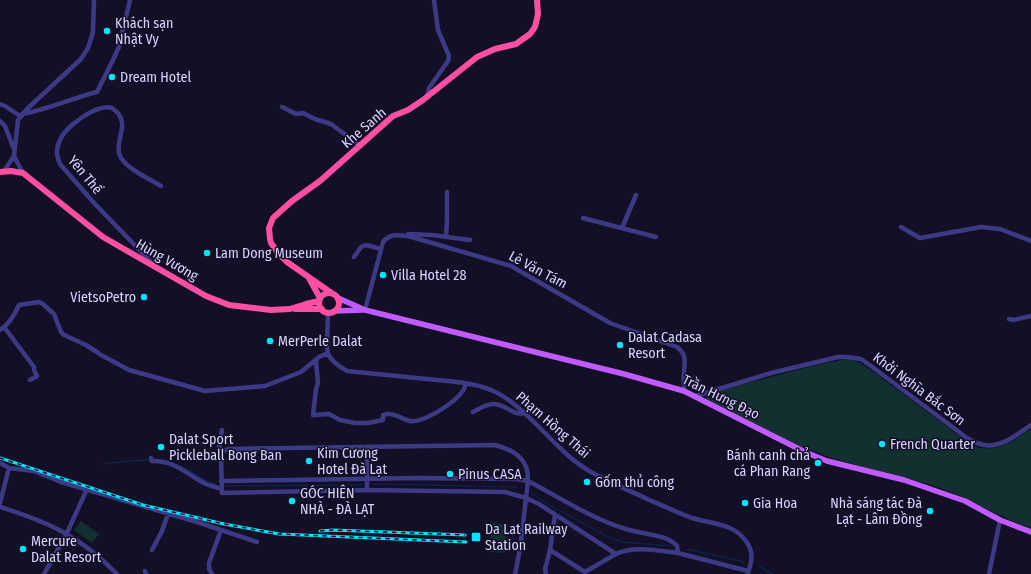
<svg xmlns="http://www.w3.org/2000/svg" width="1031" height="574" viewBox="0 0 1031 574" font-family="'Fira Sans Condensed',sans-serif">
<style>
.green{fill:#12302f}
.lines{fill:none;stroke-linecap:round;stroke-linejoin:round}
.stream{stroke:#0c2248;stroke-width:1.5}
.minor{stroke:#3d3a85;stroke-width:4.5}
.major{stroke:#c25bff;stroke-width:5.5}
.highway{stroke:#ff4fa3;stroke-width:6}
.rail-casing{stroke:#00e5ff;stroke-width:3}
.rail{stroke:#130f26;stroke-width:1.5;stroke-dasharray:4.5;stroke-linecap:butt}
.poi-dot{fill:#00e5ff;stroke:#130f26;stroke-width:1.5}
.labels{text-anchor:middle;dominant-baseline:central;stroke-width:3;stroke-linejoin:round;paint-order:stroke}
.poi-label{font-size:14px;fill:#d9d4ff;stroke:#130f26;text-anchor:start}
.street-label{font-size:14px;fill:#d9d4ff;stroke:#130f26}
</style>
<rect width="100%" height="100%" fill="#130f26"/>
<path class="green" d="M847,359l11,3 10,6 105,78c24,8 39,-5 58,-17v99c-31,-10 -58,-28 -88,-39 -42,-15 -87,-21 -128,-37 -38,-14 -73,-35 -109,-53v-5l10,-3 105,-27z
M81,521l18,13 -7,9 -18,-13z
M491,523l15,1 -1,29 -15,-1z"/>
<g class="lines">
<path class="stream" d="M103,464l25,-3 23,-1
M180,466c13,4 20,14 35,18
M372,484l145,3
M225,486l137,-1
M531,492l15,11 62,34 14,5 50,4
M687,549l57,13
M759,566l13,8"/>
<path class="minor" d="M427,97l2,-9 19,-27 1,-5 -11,-26 -4,-30
M0,104l5,2 15,10
M282,107l14,7 7,-1 12,6 16,5 30,22
M22,114c26,-4 50,-16 75,-22l15,-30 7,-15 11,-47
M0,121l5,5 8,21
M4,171l10,-15
M23,173l-9,-17 4,-36 9,-11 54,-50 7,-11 5,-16 1,-32
M583,218l73,19
M901,227l19,11 61,-11 19,2 31,12
M622,228l14,-33
M408,234l24,1 38,5
M446,237l1,-16v-29
M354,257l7,-10 5,-2 15,4
M153,264l-59,-61 -34,-39c-4,-9 -4,-15 0,-24 5,-13 37,-37 52,-32 2,1 3,3 5,4 12,13 -1,27 2,41 3,14 31,26 42,33
M365,310l18,-68c7,-9 15,-7 25,-6l103,30 99,57 67,24c11,9 7,15 7,27 -1,6 0,11 0,17
M328,312c0,9 -2,35 0,42 4,8 12,13 19,17 30,3 60,6 90,9 18,2 37,3 54,10 28,11 56,48 80,68 21,18 49,28 74,40 16,7 31,14 47,20 20,6 41,5 54,23 8,11 6,20 2,32
M1009,319l5,1 17,-4
M4,327l30,40v3l3,6 -7,4
M0,330c10,-6 15,-16 19,-25l20,-3 4,2 11,10 7,18 3,3 22,10 11,7 4,3 19,10 9,5 76,21 60,-5 36,-14 18,-15 9,-4
M316,361l2,22 -2,6 -3,26 16,-1 11,6 15,3h13l15,-3v-5c10,-4 18,4 27,6 14,2 44,-18 52,-29 2,-2 3,-6 4,-8
M696,396l75,-23 67,-16h9l14,2 10,7 96,72c5,3 11,6 17,7 17,3 34,-11 47,-20
M473,412c6,-3 13,-8 20,-8 11,-1 20,12 30,9
M222,430l-3,16 4,5
M367,448v42
M151,458l1,3c23,-1 35,14 54,23 5,2 10,3 15,5
M0,463l9,5 25,3 27,11 136,40 60,20
M221,481l199,-3 97,1 11,2c33,17 65,39 101,49 14,4 40,5 48,16l1,7 70,18
M0,503l9,-35
M0,507c49,15 81,30 117,67
M555,515l-5,35 35,22 31,-18
M152,550l10,-19 6,-17
M145,571l1,3
M44,574l23,-41 20,-44
M212,574l-3,-5v-6l12,-33
M515,574c6,-25 8,-51 11,-76 1,-9 4,-22 0,-31 -5,-13 -17,-18 -31,-22l-266,4 -6,2 -2,5 1,37 145,-3 138,2 21,6 13,6 77,50c18,-9 43,-3 62,-1
M546,574l-1,-5 5,-19
M989,574l11,-54"/>
<path class="major" d="M338,298l27,12 259,64 60,17 121,61 22,9 77,19 61,21 35,19 31,12
M334,311l29,-1"/>
<path class="highway" d="M0,172l11,-1 12,2 80,64 103,59 23,9 42,5 19,-1 16,-5 13,-3
M309,278l11,20
M319 303a10 10 0 1 1 20 0a10 10 0 1 1-20 0Z
M333,294l-46,-32 -9,-9 -7,-10 -1,-4 -1,-11 4,-10 19,-17 28,-20 73,-65 15,-6 15,-10 54,-43 18,-8 21,-5 14,-10 5,-7 3,-13 -1,-14
M295,309h27"/>
<defs>
<path id="rail" d="M0,458l143,47 81,19 55,10 187,8
M320,531l13,-1 132,5"/>
</defs>
<use href="#rail" class="rail-casing"/>
<use href="#rail" class="rail"/>
</g>
<g class="poi-dot">
<circle cx="107" cy="31" r="4"/>
<circle cx="112" cy="77" r="4"/>
<circle cx="207" cy="253" r="4"/>
<circle cx="383" cy="275" r="4"/>
<circle cx="144" cy="297" r="4"/>
<circle cx="270" cy="341" r="4"/>
<circle cx="620" cy="345" r="4"/>
<circle cx="882" cy="444" r="4"/>
<circle cx="161" cy="447" r="4"/>
<circle cx="309" cy="461" r="4"/>
<circle cx="818" cy="463" r="4"/>
<circle cx="450" cy="474" r="4"/>
<circle cx="587" cy="482" r="4"/>
<circle cx="292" cy="501" r="4"/>
<circle cx="745" cy="503" r="4"/>
<circle cx="930" cy="511" r="4"/>
<rect x="471" y="532" width="10" height="10" rx="2"/>
<circle cx="23" cy="549" r="4"/>
</g>
<g class="labels">
<g class="poi-label">
<text x="115" y="23">Khách sạn<tspan x="115" dy="16">Nhật Vy</tspan></text>
<text x="120" y="77">Dream Hotel</text>
<text x="215" y="253">Lam Dong Museum</text>
<text x="391" y="275">Villa Hotel 28</text>
<text x="136" y="297" text-anchor="end">VietsoPetro</text>
<text x="628" y="337">Dalat Cadasa<tspan x="628" dy="16">Resort</tspan></text>
<text x="278" y="341">MerPerle Dalat</text>
<text x="169" y="439">Dalat Sport<tspan x="169" dy="16">Pickleball Bong Ban</tspan></text>
<text x="890" y="444">French Quarter</text>
<text x="317" y="453">Kim Cương<tspan x="317" dy="16">Hotel Đà Lạt</tspan></text>
<text x="810" y="455" text-anchor="end">Bánh canh chả<tspan x="810" dy="16">cá Phan Rang</tspan></text>
<text x="458" y="474">Pinus CASA</text>
<text x="595" y="482">Gốm thủ công</text>
<text x="300" y="493">GÓC HIÊN<tspan x="300" dy="16">NHÀ - ĐÀ LẠT</tspan></text>
<text x="753" y="503">Gia Hoa</text>
<text x="922" y="503" text-anchor="end">Nhà sáng tác Đà<tspan x="922" dy="16">Lạt - Lâm Đồng</tspan></text>
<text x="485" y="529">Da Lat Railway<tspan x="485" dy="16">Station</tspan></text>
<text x="31" y="541">Mercure<tspan x="31" dy="16">Dalat Resort</tspan></text>
</g>
<g class="street-label">
<text transform="translate(364 128) rotate(-41)">Khe Sanh</text>
<text transform="translate(85 175) rotate(50)">Yên Thế</text>
<text transform="translate(167 260) rotate(30)">Hùng Vương</text>
<text transform="translate(538 270) rotate(28)">Lê Văn Tám</text>
<text transform="translate(919 389) rotate(37)">Khởi Nghĩa Bắc Sơn</text>
<text transform="translate(721 397) rotate(26)">Trần Hưng Đạo</text>
<text transform="translate(553 425) rotate(41)">Phạm Hồng Thái</text>
</g>
</g>
</svg>
